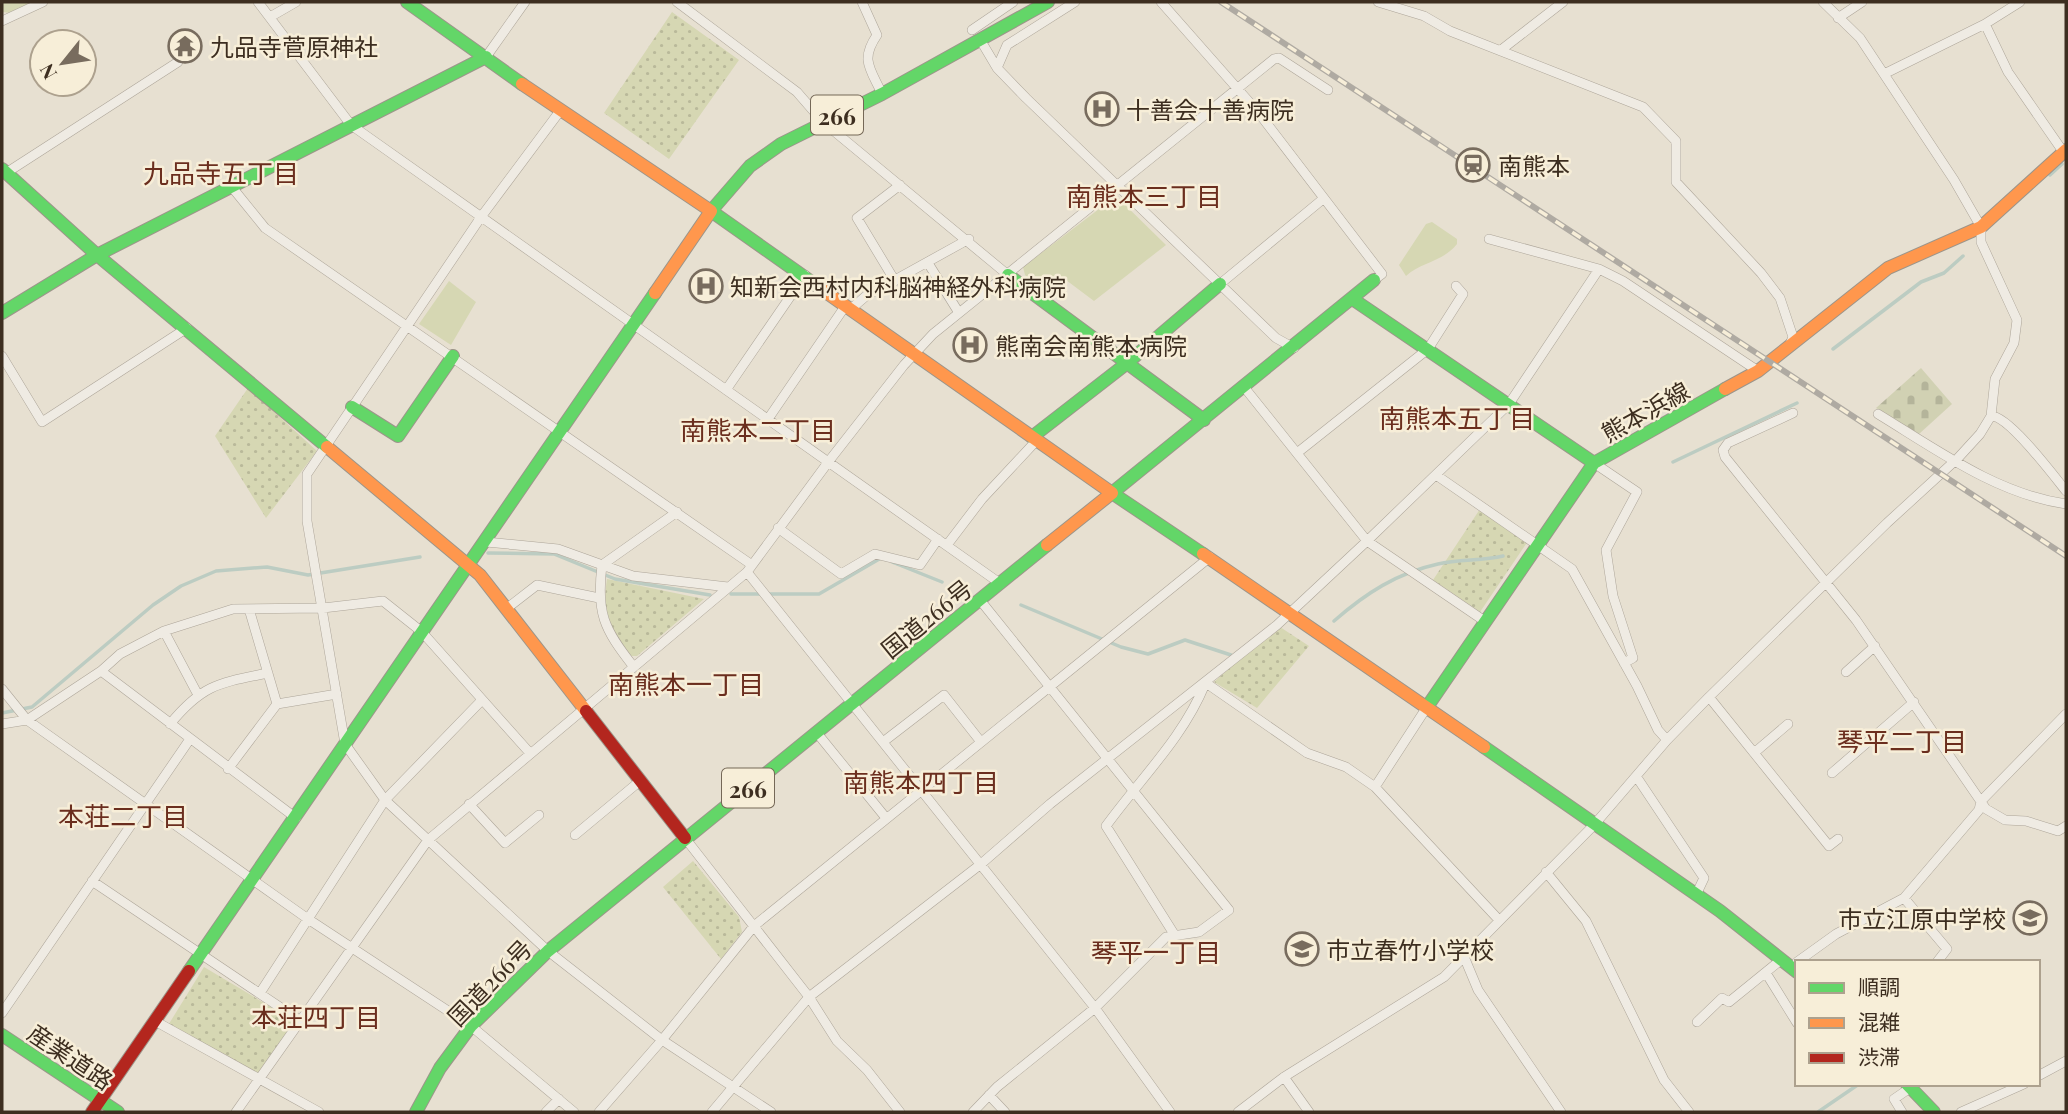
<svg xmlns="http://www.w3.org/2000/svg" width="2068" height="1114" viewBox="0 0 2068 1114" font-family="'Playfair Display','Noto Sans JP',serif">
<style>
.green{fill:#d6d7b3}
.cemetery{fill:url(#cemetery-stones)}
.park{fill:url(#park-dots)}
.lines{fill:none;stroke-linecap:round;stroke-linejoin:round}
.stream{stroke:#bcccc2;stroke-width:3.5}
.street-casing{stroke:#ada599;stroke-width:10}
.fast-casing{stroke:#9c958a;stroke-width:14}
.slow-casing{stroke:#9c958a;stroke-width:14}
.jam-casing{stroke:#9c958a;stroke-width:14}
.street{stroke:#efebe3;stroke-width:9}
.fast{stroke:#63d668;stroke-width:12}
.slow{stroke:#ff974d;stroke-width:12}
.jam{stroke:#b3261e;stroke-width:12}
.rail-casing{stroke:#afaaa2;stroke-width:6}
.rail{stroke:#f7eed8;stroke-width:3.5;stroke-dasharray:10;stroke-linecap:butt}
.labels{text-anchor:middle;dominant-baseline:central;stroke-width:5;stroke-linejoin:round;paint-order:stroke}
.shield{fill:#f7eed8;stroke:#756857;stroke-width:2}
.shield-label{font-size:23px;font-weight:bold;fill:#3d2e20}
.poi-label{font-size:24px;fill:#3d2e20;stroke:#f7eed8;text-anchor:start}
.street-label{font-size:24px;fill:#3d2e20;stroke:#f7eed8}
.neighbourhood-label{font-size:26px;fill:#6b2e1e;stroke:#f7eed8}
</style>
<defs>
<pattern id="cemetery-stones" width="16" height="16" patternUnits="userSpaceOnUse" patternTransform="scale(1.75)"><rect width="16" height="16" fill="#d1d1b3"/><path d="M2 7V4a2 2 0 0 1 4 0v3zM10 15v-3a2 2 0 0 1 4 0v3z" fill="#b4b49a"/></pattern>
<pattern id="park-dots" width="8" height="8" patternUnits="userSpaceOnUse" patternTransform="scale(1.75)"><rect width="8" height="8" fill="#d6d7b3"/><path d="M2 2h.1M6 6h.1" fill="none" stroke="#b9b99a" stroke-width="1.8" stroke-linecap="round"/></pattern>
</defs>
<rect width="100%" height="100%" fill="#e7e0d1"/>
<path class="green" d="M2,2h30l-21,11 -9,-1z
M1116,196l50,49 -72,56 -28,-21 -13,17 -28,-22 -2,-8z
M1432,222l25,17v5c-14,18 -36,18 -51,32l-7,-11 27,-41z
M449,281l27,21 -25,43 -32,-21z"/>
<path class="cemetery" d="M1921,368l31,36 -33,30 -43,-26z"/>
<path class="park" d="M672,12l67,48 -70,99 -65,-46z
M248,388l69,63 -51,67 -51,-82z
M1480,509l48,32 -48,71 -47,-32z
M607,579l97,20 -67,57h-6c-22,-23 -29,-46 -24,-77z
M1277,625l32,21 -52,62 -43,-26z
M693,861l46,56 3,15 -21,27 -58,-72z
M204,967l92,55 -36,53 -93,-48z"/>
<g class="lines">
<path class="stream" d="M2050,175l12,-11
M1833,349l88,-67 23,-9 19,-17
M1673,462l124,-59
M488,553l66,1 61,25 95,16
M892,562l50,20
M731,594h88l62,-36
M1021,605l100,42 27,7 37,-14 46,15
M1334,621c32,-28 63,-48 104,-57 22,-5 44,-3 65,-8
M2,713l30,-6 121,-102 28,-19 35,-15 51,-4 41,8 112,-18
M1818,1112l41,-28"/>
<defs>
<path id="street" d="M258,2l93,123 10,7 640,452
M677,2l120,90 26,30 185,153
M862,2l15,33c-17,25 -7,33 5,59
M1161,2l97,110 124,162 -8,6
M1378,2l46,14 26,15 193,76 33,34v41l85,91 19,25 13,39 -3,7
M270,17l26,-15
M1838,18l24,-16
M2,21l41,-19
M1985,24l23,48 56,81
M972,30l41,-28
M981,41l16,27 29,30 250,240 18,10
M1501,50l62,-48
M486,57l39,-55
M997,68l10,-23 68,-43
M1884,74l101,-50 35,-22
M560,111l-79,106 -174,257v47l38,223 40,56 163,151 114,89 109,72
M6,173l172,-111
M231,186l34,42 487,337
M1489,239l110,30 24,12 135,90
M928,263l31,50
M895,281l-38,-63 43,-33
M1220,284l103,-85
M852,308l14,-12 103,-57
M2,356l40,66 145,-94
M1244,387l123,154 119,81
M726,390l79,-115
M1793,413l-65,30 -5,7 2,7 131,163 130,189 19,11 21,1 32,10 8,-5
M1878,414c59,36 119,80 188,90
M1991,416c17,-1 63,60 75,75
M768,419l78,-114
M1297,453l131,-104 35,-55 -7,-8
M1594,463l43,29 -31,58 7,46 20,62 -9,5
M1436,475l136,94 65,117 21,44 9,10
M778,528l63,46 34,-20 45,11 18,-26
M486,542l72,7 75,27 95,11
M947,545l35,-46 55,-59
M747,572l348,436 75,104
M249,609l28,95
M506,609l31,-24 62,13
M164,631l34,64
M633,666c-29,-37 -37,-53 -31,-101l75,-53
M101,671l195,147
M1846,672l29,-26
M1206,683l101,70 39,14 29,20 124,133
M2,689l25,31 281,199 163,107 103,86
M1709,697l120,149 9,-7
M2,724l25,-4 74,-49 19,-17 44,-23 69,-22 90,-1 60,-7 39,31 107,120
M170,724c33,-40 49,-41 98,-51
M817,733l69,85
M883,742l61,-47 37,47
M1754,753l34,-29
M228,769l49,-65 60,-10
M1832,773l82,-71
M1636,776l68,102 -8,17
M1375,787l52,-80
M469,804l36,39 34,-28
M575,835l65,-54
M685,838l124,159 28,44 30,29 33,42
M1546,872l40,49 78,159 25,32
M92,881l207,139
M1904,898l43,51 -10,13
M1174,934l-68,-108c34,-47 77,-88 99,-142
M1465,959l13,31 83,122
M1797,962l39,-28 68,-36 75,-88 2,-9 85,-87
M1766,973l31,50
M260,993l125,-193 97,-100
M2,1013l188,-274
M155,1021l164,91
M1697,1022l25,-24 7,4 53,-43
M2038,1076l28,-15
M1284,1077l25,35
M989,1095l16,17
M236,1112l192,-272 319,-268 82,-111 75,-96 29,-31 341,-275 5,-1 49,32
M546,1112l13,-13
M599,1112l63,-72 92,-114 456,-369
M712,1112l97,-115 172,-133 69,-60 227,-179 90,-84 142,-137 90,-135
M973,1112l24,-25 98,-79 71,-71 33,-5 30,-22 -249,-310
M1238,1112l46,-35 160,-100 150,-152 73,-85 42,-43 178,-174 71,-65 22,-24 11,-18 4,-37 19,-36 3,-23 -36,-78v-15l-27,-47 -94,-142 -37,-36
M1902,1112l-8,-13 16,-11
M1961,1112l63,-28"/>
<path id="fast" d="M407,2l115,82
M2,169l95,86 230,192
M1008,275l196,145
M820,288l-109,-77 39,-45 31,-22 101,-50 166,-92
M1354,300l240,163
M2,313l95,-58 389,-198
M352,407l46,29 55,-80
M1032,437l94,-73 94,-80
M1203,554l-91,-61 262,-213
M1427,707l167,-244 131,-74
M1484,747l236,164 77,61
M189,971l466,-678
M2,1035l116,77
M1907,1084l27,28
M416,1112l24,-44 31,-42 77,-75 499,-406"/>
<path id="slow" d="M522,84l189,127 -56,82
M820,288l292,205 -65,52
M1725,389l33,-18 130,-103 93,-41 85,-77
M327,447l153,128 106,136
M1203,554l281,193"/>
<path id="jam" d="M586,711l99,127
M92,1112l97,-141"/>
</defs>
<use href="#street" class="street-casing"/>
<use href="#fast" class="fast-casing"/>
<use href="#slow" class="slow-casing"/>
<use href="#jam" class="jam-casing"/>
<use href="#street" class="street"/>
<use href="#fast" class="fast"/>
<use href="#slow" class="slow"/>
<use href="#jam" class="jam"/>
<defs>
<path id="rail" d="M1221,2l845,554"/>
</defs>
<use href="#rail" class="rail-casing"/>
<use href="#rail" class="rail"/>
</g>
<defs>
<symbol id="temple-ring" viewBox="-11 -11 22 22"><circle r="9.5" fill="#f7eed8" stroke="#786c5e" stroke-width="1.5"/><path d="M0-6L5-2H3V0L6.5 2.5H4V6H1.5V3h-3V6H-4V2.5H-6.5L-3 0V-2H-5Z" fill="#786c5e"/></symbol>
<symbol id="hospital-ring" viewBox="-11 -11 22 22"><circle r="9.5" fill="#f7eed8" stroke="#786c5e" stroke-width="1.5"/><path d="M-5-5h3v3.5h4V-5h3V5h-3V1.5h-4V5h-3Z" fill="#786c5e"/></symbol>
<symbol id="station-ring" viewBox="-11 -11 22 22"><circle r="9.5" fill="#f7eed8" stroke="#786c5e" stroke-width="1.5"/><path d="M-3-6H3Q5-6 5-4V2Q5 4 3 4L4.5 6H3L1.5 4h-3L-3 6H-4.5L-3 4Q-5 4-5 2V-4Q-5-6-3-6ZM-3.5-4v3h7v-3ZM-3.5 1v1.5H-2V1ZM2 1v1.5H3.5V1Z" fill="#786c5e"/></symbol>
<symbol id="school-ring" viewBox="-11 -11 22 22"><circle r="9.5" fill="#f7eed8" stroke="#786c5e" stroke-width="1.5"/><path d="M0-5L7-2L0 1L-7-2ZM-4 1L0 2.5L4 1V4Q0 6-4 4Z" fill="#786c5e"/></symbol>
</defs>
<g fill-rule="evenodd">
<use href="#temple-ring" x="166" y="27" width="38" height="38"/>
<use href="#hospital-ring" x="1083" y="90" width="38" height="38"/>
<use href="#station-ring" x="1454" y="146" width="38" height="38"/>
<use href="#hospital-ring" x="687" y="267" width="38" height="38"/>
<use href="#hospital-ring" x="951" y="326" width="38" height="38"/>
<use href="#school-ring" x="2011" y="899" width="38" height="38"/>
<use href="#school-ring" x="1283" y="930" width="38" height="38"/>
</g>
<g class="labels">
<g class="shield">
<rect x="811" y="95.5" width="52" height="39" rx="5"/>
<rect x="722" y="768.5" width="52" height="39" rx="5"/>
</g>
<g class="shield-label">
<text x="837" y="115">266</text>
<text x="748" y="788">266</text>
</g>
<g class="poi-label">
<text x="210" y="46">九品寺菅原神社</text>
<text x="1126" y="109">十善会十善病院</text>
<text x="1498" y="165">南熊本</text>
<text x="730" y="286">知新会西村内科脳神経外科病院</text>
<text x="995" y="345">熊南会南熊本病院</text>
<text x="2006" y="918" text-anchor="end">市立江原中学校</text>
<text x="1326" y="949">市立春竹小学校</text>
</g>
<g class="street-label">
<text transform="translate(1645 411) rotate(-29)">熊本浜線</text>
<text transform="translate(926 618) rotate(-39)">国道266号</text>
<text transform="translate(489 982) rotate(-46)">国道266号</text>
<text transform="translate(71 1056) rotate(34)">産業道路</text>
</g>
<g class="neighbourhood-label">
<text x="221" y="172">九品寺五丁目</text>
<text x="1144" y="195">南熊本三丁目</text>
<text x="1457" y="417">南熊本五丁目</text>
<text x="758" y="429">南熊本二丁目</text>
<text x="686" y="683">南熊本一丁目</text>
<text x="1902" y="740">琴平二丁目</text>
<text x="921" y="781">南熊本四丁目</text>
<text x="123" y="815">本荘二丁目</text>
<text x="1156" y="951">琴平一丁目</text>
<text x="316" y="1016">本荘四丁目</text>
</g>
</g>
<rect width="2068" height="1114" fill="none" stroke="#3d2e20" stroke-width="7"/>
<rect x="1795" y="960" width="245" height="126" fill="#f7eed8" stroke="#ada18e" stroke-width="2"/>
<rect x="1809" y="983" width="35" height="10" fill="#63d668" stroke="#ada18e" stroke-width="2"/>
<text x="1858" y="995" font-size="21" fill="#3d2e20">順調</text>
<rect x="1809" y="1018" width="35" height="10" fill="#ff974d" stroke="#ada18e" stroke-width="2"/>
<text x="1858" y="1030" font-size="21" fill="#3d2e20">混雑</text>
<rect x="1809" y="1053" width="35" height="10" fill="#b3261e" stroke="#ada18e" stroke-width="2"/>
<text x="1858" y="1065" font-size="21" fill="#3d2e20">渋滞</text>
<g transform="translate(63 63) rotate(240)"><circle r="33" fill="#f7eed8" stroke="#ada18e" stroke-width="2"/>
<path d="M0-5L12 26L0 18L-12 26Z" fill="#786c5e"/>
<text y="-10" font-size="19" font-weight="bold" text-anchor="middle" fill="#3d2e20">N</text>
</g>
</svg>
